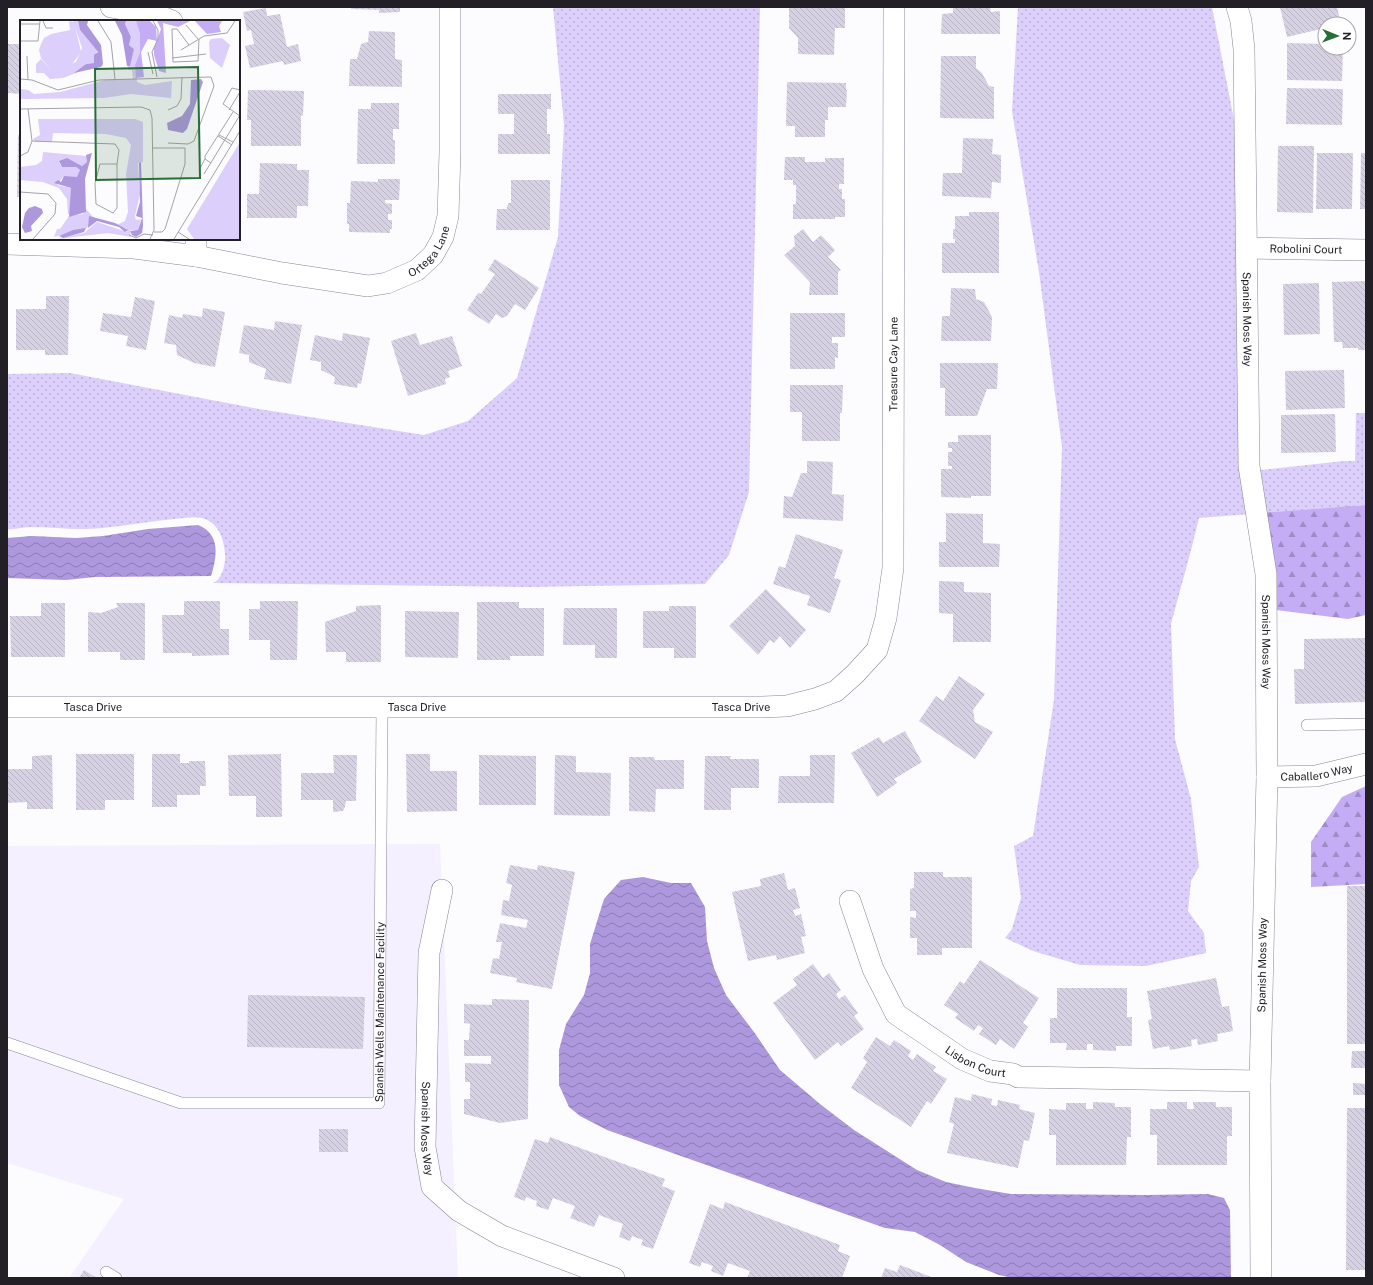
<svg xmlns="http://www.w3.org/2000/svg" width="1373" height="1285" viewBox="0 0 1373 1285" font-family="'Public Sans',sans-serif">
<style>
.built{fill:#f4f0ff}
.grass{fill:url(#grass-dots)}
.forest{fill:url(#forest-firs)}
.water{fill:url(#water-waves)}
.building{fill:url(#building-back-hatch)}
.lines{fill:none;stroke-linecap:round;stroke-linejoin:round}
.service-casing{stroke:#8a8696;stroke-width:12}
.minor-casing{stroke:#8a8696;stroke-width:22}
.service{stroke:#fff;stroke-width:11}
.minor{stroke:#fff;stroke-width:21}
.labels{text-anchor:middle;dominant-baseline:central;stroke-width:4;stroke-linejoin:round;paint-order:stroke}
.street-label{font-size:11px;fill:#222026;stroke:#fff}
.inset-road{fill:none;stroke:#a5a3a8;stroke-width:1}
.view{fill:#296e39;fill-opacity:0.15;stroke:#296e39;stroke-width:2}
.inset-edge{fill:none;stroke:#222026;stroke-width:2}
</style>
<defs>
<pattern id="grass-dots" width="8" height="8" patternUnits="userSpaceOnUse"><rect width="8" height="8" fill="#dccffb"/><path d="M2 2h.1M6 6h.1" fill="none" stroke="#bcb1d7" stroke-width="1.8" stroke-linecap="round"/></pattern>
<pattern id="forest-firs" width="22" height="20" patternUnits="userSpaceOnUse"><rect width="22" height="20" fill="#c4adf5"/><path d="M5 1l3.5 6h-7zM16 11l3.5 6h-7z" fill="#9f8cc6"/></pattern>
<pattern id="water-waves" width="16" height="10" patternUnits="userSpaceOnUse"><rect width="16" height="10" fill="#ae98dd"/><path d="M0 5q4-4 8 0t8 0" fill="none" stroke="#8d7cb3"/></pattern>
<pattern id="building-back-hatch" width="6" height="6" patternUnits="userSpaceOnUse"><rect width="6" height="6" fill="#d7d2e3"/><path d="M-1 5l2 2M0 0l6 6M5-1l2 2" fill="none" stroke="#b8b4c3"/></pattern>
</defs>
<rect width="100%" height="100%" fill="#fcfbfe"/>
<path class="built" d="M440,844l18,434h-389l55,-79 -117,-36v-317z"/>
<path class="grass" d="M553,7h207l-11,485 -20,63 -24,29 -176,3 -316,-4c9,-3 13,-20 12,-29 -1,-16 -7,-32 -23,-36 -9,-2 -19,0 -28,1 -24,2 -48,7 -72,9 -24,3 -47,-1 -71,-1 -8,0 -16,3 -24,2v-155l63,-1 189,36 165,26 44,-14 49,-43 41,-141 6,-112z
M1018,7h194l24,123 7,342 101,-11h11l1,-48h10v92l-167,13 -8,32 -20,74 4,115 16,60 8,68 -8,14 -3,30 16,22 2,20 -60,13 -66,-1 -47,-14 -28,-13 7,-9 9,-31 -7,-52 19,-10 21,-136 8,-253 -23,-175 -27,-161z"/>
<path class="forest" d="M1366,505v110l-18,4 -79,-10 -10,-96z
M1366,786v98l-55,3v-45l31,-45z"/>
<path class="water" d="M198,525c23,9 19,32 13,51l-116,1 -29,3 -59,-2v-40l25,-2 44,2 27,-2 45,-7z
M643,877l28,6h20l14,24 2,34 7,27 12,27 28,37 26,38 40,34 34,26 63,40 29,12 29,6 36,6 136,1 61,-1 16,4 6,12 1,68h-218l-14,-3 -33,-13 -26,-17 -25,-13 -30,-4 -278,-98 -27,-14 -11,-9 -10,-22v-35l7,-26 18,-29 6,-22v-29l14,-45 17,-19z"/>
<path class="building" d="M351,7h49v5l-21,1v-3l-28,-1z
M789,7h56v21h-10l-1,27 -36,-1v-16l-9,-10z
M953,7h37l1,5 9,-1v23h-59l1,-20 11,-1z
M1280,7h57l4,17h-16v4l-38,9z
M266,8l1,8 13,-2 7,33 11,-3 3,17 -17,4 -1,-4 -33,7 -5,-22 9,-2 -3,-14 -4,1 -4,-19z
M369,31l26,1v27l7,1v27l-53,-1 1,-27h7l4,-15 7,-2z
M1287,43l38,1v4h18l-1,33 -55,-1z
M8,44h13v50l-13,-1z
M941,56h35v12l6,5 7,13 5,1v32l-54,-1z
M787,82l59,1v7h1l-1,17h-18v13h-3v17h-30v-11h-9z
M1287,88l56,1 -1,36 -56,-1z
M248,90l56,1 -1,25 -2,-1v31h-50v-26h-4z
M498,94h53v15h-4v25h3v20h-52v-20h16v-20h-16z
M371,103h28v26h-6v11h2v24h-38l1,-55h13z
M18,135h3v62h-4z
M963,138l30,1 -1,15 9,1v28l-9,-1 -1,16 -49,-2 1,-23h19z
M1278,146h36l-1,67 -36,-1z
M1317,153h36l-1,56h-36z
M1361,153h5v56h-6z
M785,157h20v5h20v-4h19v26h-5v5h3v10h3v18h-10v2h-42v-15h3v-19h-3v-5h-9z
M260,163l37,1v6h12l-1,36h-11v12h-50v-24h12z
M378,179h22l-1,21h-14v3l7,1v10h-4v6h4v9h-2v4l-41,-1v-8h-2v-21h3l1,-22 27,1z
M511,180h39v50h-54l1,-21h10l1,-6h3z
M969,212h30v61h-57v-30h13v-4h-2v-10h2v-13h14z
M803,229l10,13 8,-7 14,15 -7,7 13,13 -3,2v23h-29l1,-13 -26,-27 11,-9 -1,-10z
M495,259l44,29 -14,22 -10,-6 -8,12 -5,2 -6,-4 -7,10 -22,-14 11,-17 3,1 14,-20 -7,-4z
M1366,281v69h-8v-2h-15l-1,-6h-8l-2,-60z
M1319,283l1,51 -36,1 -1,-51z
M951,288l24,1 1,10 8,3 8,15 -1,24h-50l1,-25h8z
M46,296h23l-1,59h-23v-5h-29v-41h30z
M135,297l20,4 -9,49 -20,-4 2,-10 -28,-5 3,-18 28,4z
M203,308l22,4 -10,55 -21,-4 -17,-8 -1,-10 -12,-2 5,-28 13,3 1,-4 19,3z
M790,313h55v24h-13v6h6v15l-3,-1v12h-45z
M275,321l27,4 -11,59 -27,-5 2,-10 -17,-7v-7l-10,-2 5,-28 30,5z
M343,333l27,5 -9,46 -3,-1 -1,5 -23,-4 1,-7 -14,-7v-8l-11,-2 5,-25 27,6z
M416,333l4,12 32,-9 10,30 -14,5 2,6 -5,2 1,5 -38,12 -17,-55z
M940,363h58l-1,26h-10l-10,27h-32v-28h-5z
M1344,370l1,38 -59,2 -1,-39z
M790,385h53l-1,28h-2v28h-38v-29h-12z
M1335,414l1,38 -55,1v-38z
M958,435h33v61h-20v2l-30,-1v-28h11v-3h-4v-14h4v-4h-4v-6h10z
M807,461l26,1 -1,32 12,1 -1,26 -60,-3 1,-22 8,1 9,-24h6z
M946,513l37,1v29l17,1 -1,23h-60v-25h7z
M796,534l47,16 -9,28 7,2 -11,33 -23,-8 3,-9 -37,-12 6,-18 6,2z
M939,581l25,1v10l27,1v49h-38v-28l-14,-1z
M766,589l40,41 -16,18 -10,-12 -6,7 -4,-3 -12,15 -29,-29z
M184,601h36v28h9v26l-37,1v-3h-29l-1,-38h22z
M260,601h38l-1,59h-27v-20h-21v-31h11z
M477,602h42v6h25v48h-34v4h-33z
M41,603h24v54h-54l-1,-41h31z
M116,603h29v57h-25v-8h-32v-40l13,1 17,-6z
M381,605v57h-35v-10h-20l-1,-30 31,-11v-5z
M669,606h27v52h-22v-10h-31v-37h26z
M564,608h53v50h-22v-13h-32z
M405,611l54,1 -1,46 -53,-1z
M1366,638l-1,64 -70,2 -1,-35h10v-30z
M959,676l26,18 -12,16 2,12 18,10 -18,27 -56,-38 17,-25 7,5z
M905,731l17,31 -28,17 3,4 -20,14 -26,-44 28,-16 4,6z
M76,754h58v46h-29v10h-29z
M152,754h28v9h9v-2h16l1,25h-6v9h-23v12h-25z
M281,754l1,63h-26v-21h-27l-1,-41z
M406,754h24v17h27v40l-50,1z
M52,755l1,54h-26v-7l-20,1v-34h25v-13z
M333,755h24l-1,46h-10l-1,6 -2,4 -10,1v-12h-32v-27h33z
M479,755l57,1v49h-57z
M555,755l21,1v16l35,1 -1,43 -56,-1z
M810,755h25l-1,48h-56l1,-27h31z
M705,756h26l-1,3h29v29h-28v22h-27z
M629,757h25l1,3h29v29h-28l-1,23 -26,-1z
M510,865l27,5 1,-5 37,7 -23,117 -36,-7 1,-4 -27,-5 3,-15 6,1 3,-17h-6l4,-19 26,5 2,-8 -27,-5 2,-15 6,1 3,-16 -6,-2z
M914,872h29v5h29v71h-30v7h-25v-17h-7v-21l6,1v-7h-6v-22l4,-1z
M784,873l4,17 7,-2 5,20 -7,2 2,6 6,-2 5,22 -5,1 4,16 -28,7 -1,-5 -28,6 -16,-69 29,-6 -1,-7z
M1347,886h19v158h-19z
M980,960l59,38 -16,25 5,4 -14,22 -14,-10 -4,6 -17,-11 4,-6 -5,-3 -4,6 -19,-13 3,-4 -14,-9 16,-24 4,3z
M813,964l10,14 6,-5 12,17 -5,4 3,5 6,-4 13,18 -4,3 10,13 -23,17 -3,-4 -23,18 -42,-57 24,-18 -4,-6z
M1216,978l6,29 7,-1 4,25 -16,3 1,7 -20,4 -1,-6 -6,1 1,6 -22,4 -1,-4 -16,3 -5,-29 4,-1 -5,-28z
M1057,988h70v29h5v29h-16v5l-23,-1v-6h-6v6h-21l1,-7h-17v-25h7z
M248,995l117,2 -2,52 -116,-2z
M492,999l37,1 -1,119 -28,4 -36,-9v-15h6v-17h-5v-19l26,1v-8h-27v-16h5l1,-16 -6,-1v-19l28,1z
M876,1037l14,9 4,-6 17,11 -3,5 5,4 4,-6 19,13 -3,4 14,8 -16,25 -4,-3 -16,26 -60,-39 16,-26 -4,-4z
M1352,1051h14v17h-15z
M1353,1083l13,1v11h-13z
M972,1094l20,5 -1,6 6,1 1,-6 22,5 -1,4 16,4 -6,28 -5,-1 -6,28 -71,-15 7,-29 -5,-2 6,-25 16,4z
M1093,1102l22,1v4h16v30h-4l-1,28h-70v-30h-7v-26l17,1v-7h20v6h7z
M1167,1102h20v7h7l-1,-7h23v5h16v29h-5v29h-70v-30h-7v-26h17z
M1347,1108h19v162h-20z
M319,1129h29v23h-29z
M550,1137l115,42 -3,7 13,5 -22,58 -12,-4 2,-5 -11,-4 -2,5 -11,-4 4,-13 -24,-9 -5,12 -24,-9 5,-12 -22,-8 -5,12 -12,-4 1,-5 -11,-4 -1,4 -11,-4 21,-58 13,4z
M725,1202l115,43 -2,6 12,5 -8,22h-95l3,-7 -22,-8 -5,13 -12,-5 2,-5 -11,-4 -2,5 -11,-4 21,-59 13,5z
M900,1265l34,13h-53l4,-10 12,4z
M84,1270l13,8h-18z"/>
<g class="lines">
<defs>
<g id="service">
<path d="M1307,725l59,-1"/>
<path id="s1" d="M7,1043l174,60h198l3,-396"/>
<path d="M106,1272l10,6"/>
</g>
<g id="minor">
<path d="M111,7l46,8 15,6"/>
<path id="s2" d="M1237,7l4,14 3,28 5,417 17,108 1,203 -7,304 1,197"/>
<path d="M7,244l127,4 62,8v-17"/>
<path id="s3" d="M1247,248l119,2"/>
<path id="s4" d="M196,256l86,17 86,13 19,-3 30,-13 16,-15 10,-18 5,-21 2,-64v-145"/>
<path id="s5" d="M7,707h755l25,-1 28,-7 21,-8 19,-17 22,-24 9,-32 7,-50 1,-561"/>
<path id="s6" d="M1267,777l49,-1 50,-12"/>
<path id="s7" d="M442,890l-13,63 -4,194 7,40 27,24 43,25 112,42"/>
<path id="s8" d="M850,901l23,68 23,45 66,45 28,12 23,3 5,3 242,4"/>
</g>
</defs>
<use href="#service" class="service-casing"/>
<use href="#minor" class="minor-casing"/>
<use href="#service" class="service"/>
<use href="#minor" class="minor"/>
</g>
<g class="labels">
<g class="street-label">
<text stroke="none"><textPath href="#s4" startOffset="249">Ortega Lane</textPath></text>
<text stroke="none"><textPath href="#s3" startOffset="59">Robolini Court</textPath></text>
<text stroke="none"><textPath href="#s2" startOffset="313">Spanish Moss Way</textPath></text>
<text stroke="none"><textPath href="#s5" startOffset="1177">Treasure Cay Lane</textPath></text>
<text stroke="none"><textPath href="#s2" startOffset="637">Spanish Moss Way</textPath></text>
<text stroke="none"><textPath href="#s5" startOffset="86">Tasca Drive</textPath></text>
<text stroke="none"><textPath href="#s5" startOffset="410">Tasca Drive</textPath></text>
<text stroke="none"><textPath href="#s5" startOffset="734">Tasca Drive</textPath></text>
<text stroke="none"><textPath href="#s6" startOffset="50">Caballero Way</textPath></text>
<text transform="translate(1262 965) rotate(-89)">Spanish Moss Way</text>
<text stroke="none"><textPath href="#s1" startOffset="473">Spanish Wells Maintenance Facility</textPath></text>
<text stroke="none"><textPath href="#s8" startOffset="216">Lisbon Court</textPath></text>
<text stroke="none"><textPath href="#s7" startOffset="240">Spanish Moss Way</textPath></text>
</g>
</g>
<g transform="translate(20 20)">
<rect width="220" height="220" fill="#fcfbfe"/>
<path d="M53,1h5l2,9 17,21 -3,12 -8,1 -10,9 -13,5 -13,1 -6,-6h-8v-9l5,-5 8,9 6,1 21,-7 6,-14zM106,1h10l4,13v18l-5,13 2,17 8,3 27,-4 -1,17 -40,-4 -27,4 -84,1v-10l8,1 6,4 26,-2 45,-12 28,-1 -1,-9h-4v-4l6,-17 -5,-4 2,-8 -6,-13zM18,99h97l8,3v40l-5,1 2,31 -5,22 1,4 5,-1 -3,11h-8l1,7 -23,-4 -51,6 27,-6 13,-11 30,10v-3l-10,-4 8,-4 3,-9 -2,-38 5,-29 -5,-7 -20,-4 -53,-1 -1,9h-16l-3,-3 7,-4zM220,122v97h-46l-7,-10zM23,132l43,4 1,6 -5,4 -14,-7 -9,4 3,4h14l4,3 -2,7h-15l-6,8 14,3v26h-3l-1,-15 -8,-11 -16,-6 -23,-2v-13l16,-2 6,-4zM66,189l8,9 -7,10 -33,9 3,-8h3l9,-13 14,-2z" fill="#dccffb"/>
<path d="M116,1h14l6,6 1,14 -9,-2 -7,13 3,25 -8,1 -1,-13 5,-13v-18zM137,1h33l-12,6 -15,-4 3,50 -7,-2 -5,-16v-7l7,-19zM175,1h27l-3,5 2,6 -14,2z" fill="#c4adf5"/>
<path d="M49,1l5,1 7,30 -9,12 -14,5h-8l-9,-11 -2,-8 2,-6 3,-6 7,-4 19,-4zM202,18l8,7 -8,23 -12,-10 -1,-16 2,-3z" fill="#dccffb"/>
<path d="M58,1h10l-1,4 14,20 2,19 -2,3 -27,6 12,-9 8,-1v-8l4,-3 -18,-22zM95,1h11l-1,3 6,13 -2,8 5,4 -4,17h-3l-5,-31zM171,60l10,-1 2,3 -16,47 -4,4 -15,-3 -1,-7 15,-7 8,-12zM72,133l-7,26 1,33 -17,5 2,-29 -17,-5 4,-3 3,2 3,-6 13,1 3,-7 -4,-3h-14l-3,-6 8,-3 15,8 5,-4 -1,-7zM121,142l2,64 -1,7 -6,4 -4,-2 -2,-4 8,-1 4,-12 -6,-2 4,-14 -1,-39zM15,186l7,3 1,4 -12,13 1,5 -7,2 -3,-6 3,-14 4,-5zM69,196l26,7 13,7 -3,2 -6,-5 -22,-6 -9,7zM66,208l-2,4 -21,6 -4,-2 14,-6z" fill="#ae98dd"/>
<path class="inset-road" d="M23,1l3,7h7M78,1l13,21 4,37M133,1l5,9v9l-6,13 5,25M0,4h20M166,5l12,14M0,21h18l2,-20M169,25l-12,-16h-5l1,33 25,-1 1,-22M161,30l23,-14 23,-3 8,-12M128,32l5,22M7,36l1,24M152,38l34,-4M0,59l12,1 26,10 41,-10 112,-3 3,9 -20,55 -6,3 -20,-1M0,89l121,-2 9,3 2,8 2,112 -4,9M148,90l9,-4 4,-7 1,-22M209,90l11,-18M220,96l-17,-12 9,-16 8,2M199,115l14,7M198,116l14,9M12,121l83,3 4,6 -2,14M133,128h32v16l-20,65 -3,3h-8M0,136l8,-4 4,-11 -4,-32M191,143l-6,-4v-3l28,-44M80,144h17v44l-4,5 -17,-9 -1,-21zM179,150l6,-11M184,154l36,-59M0,172l28,2 8,9 -1,11 -22,25M158,212l11,7M109,215l7,3 8,-4 9,1M154,219l66,-108"/>
<path class="view" d="M178,47l2,111 -104,2 -1,-111z"/>
<rect width="220" height="220" class="inset-edge"/>
</g>
<rect width="1373" height="1285" fill="none" stroke="#222026" stroke-width="16"/>
<g transform="translate(1337 36) rotate(91)"><circle r="19" fill="#ffffff" stroke="#a7a6a8"/>
<path d="M0-3L7 15L0 10L-7 15Z" fill="#296e39"/>
<text y="-6" font-size="11" font-weight="bold" text-anchor="middle" fill="#222026">N</text>
</g>
</svg>
